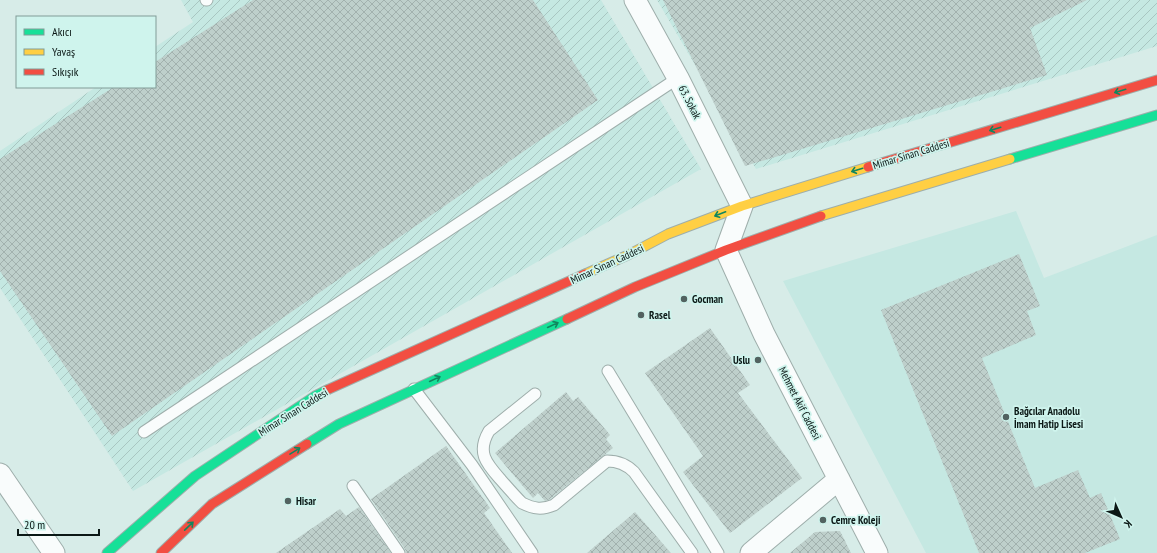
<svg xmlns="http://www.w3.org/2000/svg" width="1157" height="553" viewBox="0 0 1157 553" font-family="'PT Sans Narrow',sans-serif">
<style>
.built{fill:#c5e8e2}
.industrial{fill:url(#industrial-furrows)}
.building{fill:url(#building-cross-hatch)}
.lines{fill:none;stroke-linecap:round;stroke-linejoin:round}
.lane-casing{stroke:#9eaeab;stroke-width:13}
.street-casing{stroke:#9eaeab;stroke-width:23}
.fast-casing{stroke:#9eaeab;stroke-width:11}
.slow-casing{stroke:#9eaeab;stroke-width:11}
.jam-casing{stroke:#9eaeab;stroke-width:11}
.lane{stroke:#f9fcfc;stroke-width:11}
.street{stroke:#f9fcfc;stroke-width:21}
.fast{stroke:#16e098;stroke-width:9}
.slow{stroke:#ffcf43;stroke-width:9}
.jam{stroke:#f24e42;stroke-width:9}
.oneway{stroke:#11865e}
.poi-dot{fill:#526260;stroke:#cff4ed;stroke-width:1.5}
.labels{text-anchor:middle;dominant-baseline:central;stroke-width:3.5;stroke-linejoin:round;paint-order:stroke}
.street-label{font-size:11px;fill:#0b1816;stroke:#cff4ed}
.poi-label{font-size:11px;font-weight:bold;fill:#0b1816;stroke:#cff4ed;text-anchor:start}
</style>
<defs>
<pattern id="industrial-furrows" width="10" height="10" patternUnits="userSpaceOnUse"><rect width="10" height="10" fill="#c5e8e2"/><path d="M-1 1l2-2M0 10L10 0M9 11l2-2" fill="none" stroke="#a8c6c1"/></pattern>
<pattern id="building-cross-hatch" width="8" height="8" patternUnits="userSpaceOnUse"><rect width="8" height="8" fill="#becfcb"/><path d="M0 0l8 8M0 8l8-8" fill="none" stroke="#a2b1ae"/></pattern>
</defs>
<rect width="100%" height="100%" fill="#d7ece8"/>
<path class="built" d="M1016,211l28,67 113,-43v318h-231l-143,-272z"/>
<path class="industrial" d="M181,0h420l100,169 -568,322 -133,-203v-137l96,-64h59v-40l38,-25z
M657,0h500v46l-401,123z"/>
<path class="building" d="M253,0h280l65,100 -486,336 -112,-165v-112l114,-72h41v-25z
M663,0h424l-57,28 17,47 -302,91z
M1019,254l21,52 -13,5 9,24 -54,23 53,130 43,-18 12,28 11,-5 19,46 -35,14h-106l-98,-243z
M710,328l40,57 -12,8 64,85 -72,55 -47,-61 20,-16 -58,-83z
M566,392l7,9 5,-4 32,38 -4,4 7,9 -63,51 -5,2 -7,-8 -5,5 -38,-45z
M446,446l44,62 -6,5 28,40h-106l-1,-4 -34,-50z
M359,507l32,46h-115l64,-44 6,7z
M635,512l36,41h-84z
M840,531l11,22h-61l25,-21z"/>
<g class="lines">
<defs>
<path id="lane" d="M206,0h1
M608,371l110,182
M414,389l58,76 60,88
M535,394l-46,37c-13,22 -2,33 12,49 7,8 14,16 21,23 12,6 20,7 32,2l53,-44c11,0 19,3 27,11l58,81
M144,432l534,-354
M353,486l46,67"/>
<path id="street" d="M635,0l43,78 64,128 -16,44 38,84 113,219
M0,474l54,79
M751,553l88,-74"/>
<path id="fast" d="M1010,159l147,-44
M307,444l32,-20 228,-105
M107,553l88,-77 120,-80 12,-6"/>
<path id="slow" d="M821,216l189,-57
M585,274l43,-19 40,-21 74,-28 126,-39"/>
<path id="jam" d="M868,167l289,-87
M567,319l68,-32 91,-37 95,-34
M327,390l258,-116
M161,553l51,-49 95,-60"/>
</defs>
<use href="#lane" class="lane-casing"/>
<use href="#street" class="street-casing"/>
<use href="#fast" class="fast-casing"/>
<use href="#slow" class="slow-casing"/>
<use href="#jam" class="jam-casing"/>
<use href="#lane" class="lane"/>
<use href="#street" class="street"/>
<use href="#fast" class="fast"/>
<use href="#slow" class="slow"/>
<use href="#jam" class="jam"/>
</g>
<defs><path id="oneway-shaft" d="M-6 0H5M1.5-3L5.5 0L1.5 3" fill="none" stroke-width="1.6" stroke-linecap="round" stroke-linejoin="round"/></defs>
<g class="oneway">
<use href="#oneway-shaft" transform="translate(1120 91) rotate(163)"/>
<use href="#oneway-shaft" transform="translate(995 129) rotate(163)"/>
<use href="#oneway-shaft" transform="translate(857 170) rotate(163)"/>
<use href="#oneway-shaft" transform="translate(720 214) rotate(159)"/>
<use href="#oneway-shaft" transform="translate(553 325) rotate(-25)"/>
<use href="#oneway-shaft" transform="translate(435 379) rotate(-25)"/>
<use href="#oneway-shaft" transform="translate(295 451) rotate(-32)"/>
<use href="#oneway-shaft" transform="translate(189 526) rotate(-44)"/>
</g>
<g class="poi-dot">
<circle cx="684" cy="299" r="4"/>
<circle cx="641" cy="315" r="4"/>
<circle cx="758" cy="360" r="4"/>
<circle cx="1006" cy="417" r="4"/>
<circle cx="288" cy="501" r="4"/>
<circle cx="823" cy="520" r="4"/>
</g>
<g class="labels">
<g class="street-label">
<text transform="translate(690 102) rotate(63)">63. Sokak</text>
<text transform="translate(911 154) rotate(-17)">Mimar Sinan Caddesi</text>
<text transform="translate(607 264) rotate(-25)">Mimar Sinan Caddesi</text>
<text transform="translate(800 403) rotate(63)">Mehmet Akif Caddesi</text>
<text transform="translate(293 412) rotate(-32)">Mimar Sinan Caddesi</text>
</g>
<g class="poi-label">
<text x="692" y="299">Gocman</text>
<text x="649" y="315">Rasel</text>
<text x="750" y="360" text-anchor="end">Uslu</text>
<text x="1014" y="411">Bağcılar Anadolu<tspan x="1014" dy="13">İmam Hatip Lisesi</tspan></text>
<text x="296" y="501">Hisar</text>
<text x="831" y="520">Cemre Koleji</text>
</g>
</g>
<rect x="16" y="16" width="140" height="72" fill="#cff4ed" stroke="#819c97"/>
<rect x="24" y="29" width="20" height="6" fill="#16e098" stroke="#819c97"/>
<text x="52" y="36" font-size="12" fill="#0b1816">Akıcı</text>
<rect x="24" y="49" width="20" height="6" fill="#ffcf43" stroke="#819c97"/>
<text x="52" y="56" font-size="12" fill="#0b1816">Yavaş</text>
<rect x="24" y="69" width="20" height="6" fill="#f24e42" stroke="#819c97"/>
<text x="52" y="76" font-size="12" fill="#0b1816">Sıkışık</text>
<g transform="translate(1121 517) rotate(135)" stroke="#cff4ed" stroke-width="3" paint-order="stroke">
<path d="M0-3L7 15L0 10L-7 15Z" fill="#0b1816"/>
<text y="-6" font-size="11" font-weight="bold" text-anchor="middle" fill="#0b1816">K</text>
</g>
<path d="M18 529v6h81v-6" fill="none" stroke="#0b1816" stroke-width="2"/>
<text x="24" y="529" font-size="12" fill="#0b1816" stroke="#cff4ed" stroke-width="3" paint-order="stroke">20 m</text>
</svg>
